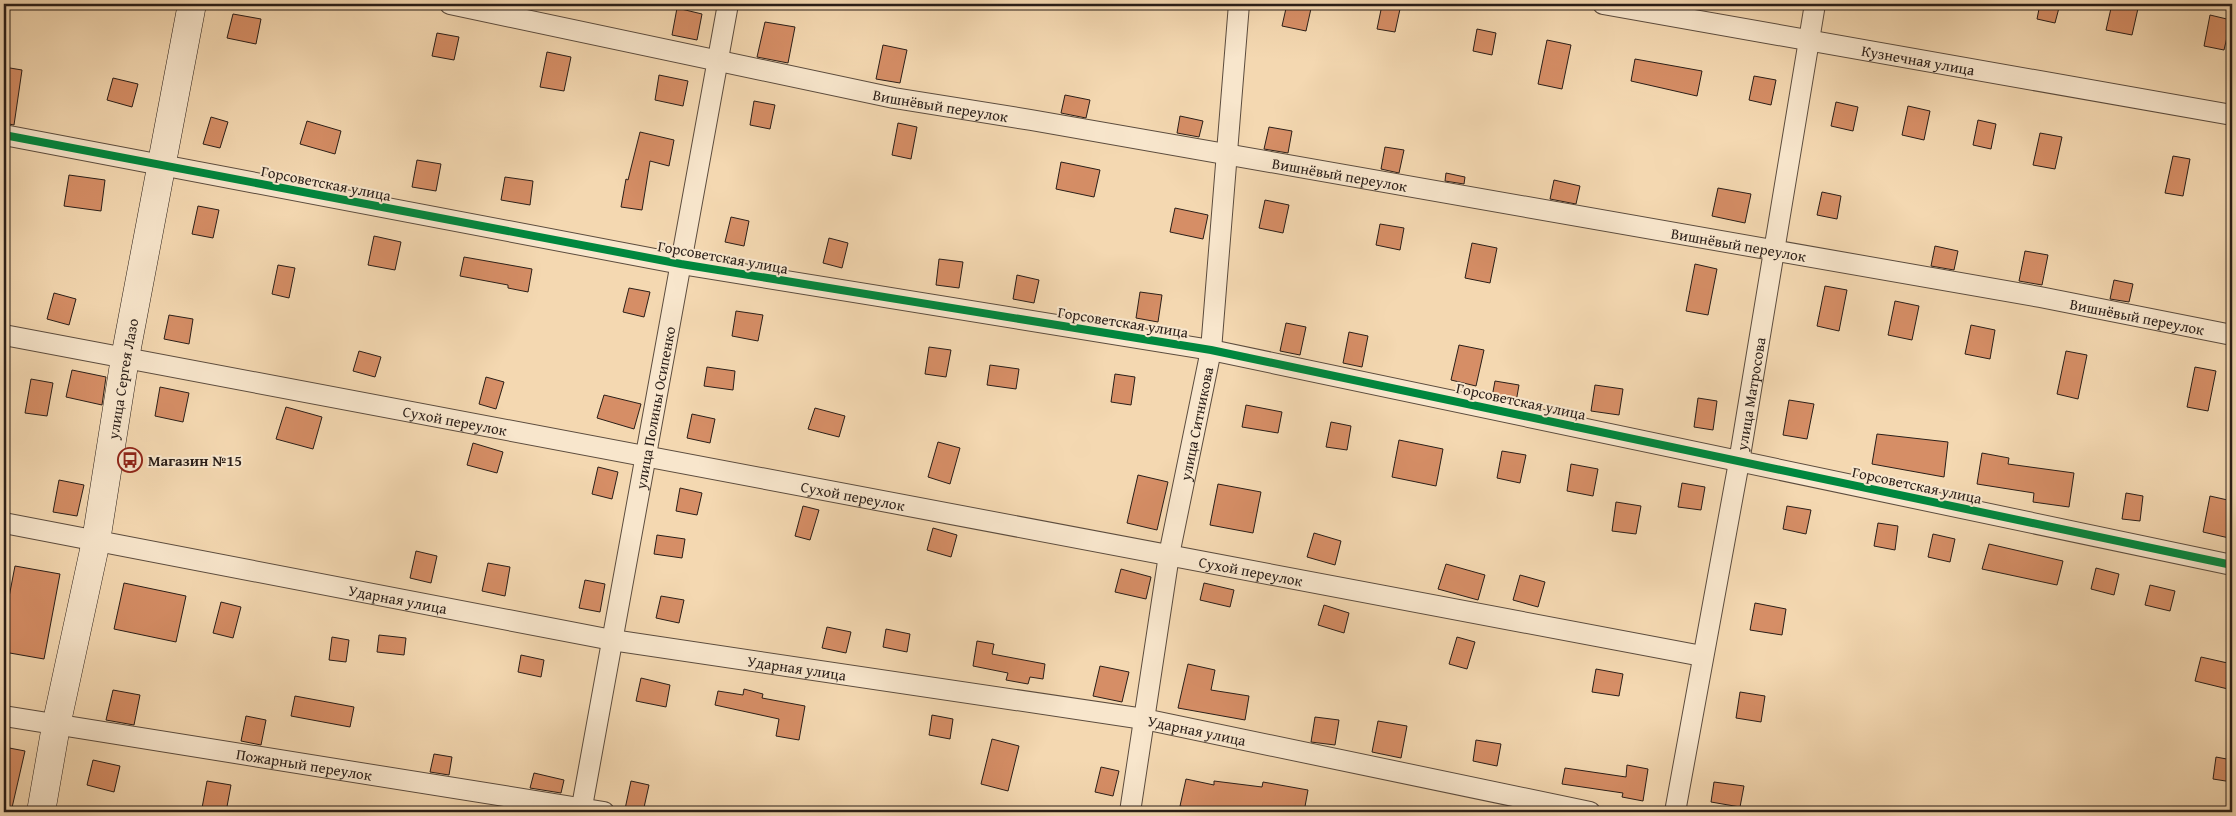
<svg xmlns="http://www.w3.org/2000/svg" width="2236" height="816" viewBox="0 0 2236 816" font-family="'Gentium Book Plus',serif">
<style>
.building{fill:#d68e66;stroke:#2a1e18}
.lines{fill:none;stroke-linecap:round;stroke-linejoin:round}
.street-casing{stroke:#5c4c3e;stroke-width:22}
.secondary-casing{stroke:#2a1e18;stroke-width:29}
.street{stroke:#f8e6cc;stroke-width:20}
.secondary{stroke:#f8e6cc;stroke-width:28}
.cycleway-casing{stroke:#f8e6cc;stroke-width:11}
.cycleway{stroke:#00873e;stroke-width:8}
.labels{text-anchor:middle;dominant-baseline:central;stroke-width:4;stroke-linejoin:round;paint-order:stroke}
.street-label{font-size:15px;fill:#2a1e18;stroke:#f8e6cc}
.poi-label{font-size:15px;font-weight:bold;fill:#2a1e18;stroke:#f8e6cc;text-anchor:start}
</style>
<rect width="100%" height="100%" fill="#f4d8b1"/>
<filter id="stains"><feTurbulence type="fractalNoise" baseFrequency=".004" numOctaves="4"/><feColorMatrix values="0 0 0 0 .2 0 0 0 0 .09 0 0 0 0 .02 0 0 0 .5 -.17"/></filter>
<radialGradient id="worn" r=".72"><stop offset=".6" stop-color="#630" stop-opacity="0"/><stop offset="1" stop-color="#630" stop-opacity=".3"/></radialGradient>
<path class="building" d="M1287,4h25l-6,27 -24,-5z
M2040,4h20l-5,19 -18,-4z
M2112,4h27l-7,31 -26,-5z
M1382,5l18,4 -5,23 -18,-3z
M677,8l25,6 -5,26 -25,-5z
M233,14l28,5 -5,25 -29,-6z
M2210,15l21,5 -7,30 -20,-4z
M765,22l30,5 -7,36 -31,-6z
M1477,29l19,4 -4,22 -19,-4z
M437,33l22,4 -5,23 -22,-4z
M1547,40l24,5 -9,44 -24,-5z
M883,45l24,5 -7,33 -24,-4z
M547,52l24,5 -7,34 -24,-4z
M1635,59l67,12 -5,25 -66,-15z
M4,67l18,3 -8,55 -10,-2z
M659,75l29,6 -5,25 -28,-6z
M1754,76l22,4 -5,25 -22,-5z
M113,78l25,6 -6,23 -25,-7z
M1065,95l25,5 -4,18 -25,-5z
M754,101l21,4 -5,24 -20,-4z
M1836,102l22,5 -5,24 -22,-5z
M1908,106l22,5 -6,29 -22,-5z
M1180,116l23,5 -4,16 -22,-4z
M211,117l17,5 -8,26 -17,-4z
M1978,120l18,4 -5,25 -18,-4z
M307,121l34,10 -6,23 -35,-10z
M898,123l19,4 -6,32 -19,-4z
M1269,127l23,4 -4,22 -24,-4z
M640,132l34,8 -5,26 -19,-5 -8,49 -21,-3 5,-28 2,1z
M2040,133l22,4 -7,32 -22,-4z
M1385,147l19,3 -5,23 -18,-4z
M2173,156l17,3 -7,37 -18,-3z
M417,160l24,4 -5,27 -24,-4z
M1061,162l39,8 -6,27 -38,-8z
M1446,173l19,4 -1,7 -19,-3z
M69,175l36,5 -4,31 -37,-5z
M505,177l28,4 -3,24 -29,-5z
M1554,180l26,6 -4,18 -26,-5z
M1718,188l33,6 -6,29 -33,-7z
M1822,192l19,4 -4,23 -20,-4z
M1265,200l24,5 -6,28 -24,-5z
M198,206l21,4 -6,28 -21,-4z
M1175,208l33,7 -5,24 -33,-7z
M731,217l18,4 -5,25 -19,-4z
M1380,224l24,4 -4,22 -24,-5z
M374,236l27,6 -6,28 -27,-5z
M829,238l19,5 -6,25 -19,-5z
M1472,243l25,5 -7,35 -25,-5z
M1935,246l23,5 -4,19 -23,-4z
M2025,251l23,4 -6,30 -23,-4z
M464,257l68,12 -4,23 -20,-4v-3l-48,-9z
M939,259l24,3 -4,26 -23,-3z
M1695,264l22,5 -9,46 -22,-4z
M278,265l17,3 -6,30 -17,-4z
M1017,275l22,5 -5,23 -21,-4z
M2114,280l19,4 -4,18 -19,-3z
M1825,286l22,4 -8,41 -22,-5z
M629,288l21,4 -6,25 -21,-5z
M1140,292l22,3 -4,27 -22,-4z
M54,293l22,6 -7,26 -22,-6z
M1895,301l24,5 -7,34 -24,-5z
M736,311l27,4 -5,26 -26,-5z
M169,315l24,4 -4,25 -25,-5z
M1286,323l20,4 -6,28 -20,-4z
M1971,325l24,5 -5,29 -25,-5z
M1349,332l19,4 -6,31 -19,-4z
M1459,345l25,5 -8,36 -25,-6z
M929,347l22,3 -5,27 -21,-3z
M359,351l22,6 -6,20 -22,-6z
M2066,351l21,4 -9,44 -21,-5z
M990,365l29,4 -3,20 -29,-4z
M707,367l28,4 -2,19 -29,-4z
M2195,367l21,4 -8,40 -21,-4z
M72,370l34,7 -4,28 -36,-8z
M1115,374l20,3 -4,28 -20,-3z
M486,377l18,5 -8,27 -17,-5z
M31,379l22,4 -6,33 -22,-3z
M1495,381l24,4 -3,17 -24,-5z
M1595,385l28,4 -4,26 -28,-4z
M160,387l29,6 -6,29 -28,-6z
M604,395l37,9 -7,25 -37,-11z
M1698,398l19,3 -4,29 -19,-3z
M1789,400l25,4 -7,35 -24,-4z
M1246,405l36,7 -4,21 -36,-6z
M286,407l36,10 -9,32 -37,-10z
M815,408l30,8 -6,21 -31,-8z
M692,414l23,5 -5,24 -23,-5z
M1331,422l20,4 -4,24 -21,-3z
M1877,434l71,8 -4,35 -72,-13z
M1399,440l44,9 -7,37 -44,-9z
M938,442l22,6 -10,36 -22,-7z
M473,443l30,9 -6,21 -30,-8z
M1502,451l24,4 -6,28 -23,-5z
M1982,453l27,5 -1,6 66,9 -5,34 -36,-5 1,-9 -57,-9z
M1571,464l27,5 -5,27 -26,-5z
M598,467l20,5 -6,27 -20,-5z
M1138,475l30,7 -11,48 -30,-7z
M59,480l25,5 -7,31 -24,-4z
M1682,483l23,4 -4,23 -23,-3z
M1218,484l43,8 -8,41 -43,-8z
M680,488l22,5 -5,22 -21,-4z
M2126,493l17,3 -3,25 -18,-2z
M2210,496l22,5v19l-3,18 -26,-6z
M1616,502l25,4 -5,28 -24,-3z
M803,506l16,4 -9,30 -15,-4z
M1787,506l24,4 -5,24 -23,-5z
M1878,523l20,3 -3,24 -21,-4z
M933,528l24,7 -6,22 -24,-7z
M1314,533l27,8 -6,24 -28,-8z
M1933,534l22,5 -5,23 -22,-5z
M657,535l28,4 -3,19 -28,-4z
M1989,544l74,17 -6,24 -75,-16z
M416,551l21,5 -6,27 -21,-5z
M488,563l22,4 -5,29 -23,-5z
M1446,564l39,11 -7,25 -40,-11z
M15,566l45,8 -16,85 -40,-7v-29z
M2096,568l23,6 -5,21 -23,-6z
M1121,569l30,8 -5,22 -31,-7z
M1520,575l25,7 -7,25 -25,-7z
M585,580l20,4 -5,28 -21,-4z
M124,583l62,13 -10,46 -62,-13z
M1204,583l30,7 -4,17 -30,-7z
M2150,585l25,6 -5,20 -25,-6z
M661,596l23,4 -5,23 -23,-5z
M221,602l20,5 -8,31 -20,-5z
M1755,603l31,6 -4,26 -32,-5z
M1324,605l25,8 -5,20 -26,-8z
M827,627l24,5 -5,21 -24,-5z
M886,629l24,5 -3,18 -24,-5z
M379,635l27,3 -2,17 -27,-3z
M332,637l17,3 -3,22 -17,-2z
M1457,637l18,5 -8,27 -18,-5z
M977,641l17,3 -2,10 53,10 -2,15 -13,-2 -2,7 -22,-4 2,-7 -35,-7z
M521,655l23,5 -3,17 -23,-5z
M2201,657l31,7v26l-37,-9z
M1188,664l27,6 -4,20 38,6 -4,24 -67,-12z
M1100,666l29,6 -7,30 -29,-6z
M1596,669l27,5 -4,22 -27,-4z
M641,678l29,7 -4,22 -30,-6z
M744,689l19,5 -1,4 43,8 -6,34 -23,-4 3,-17 -64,-14 3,-14 25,4z
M113,690l27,5 -6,30 -28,-5z
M1740,692l25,4 -4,26 -25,-4z
M295,696l59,11 -4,20 -59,-11z
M932,715l21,4 -3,20 -21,-4z
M246,716l20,4 -5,25 -20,-4z
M1315,717l24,3 -4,25 -24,-3z
M1378,721l29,5 -6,32 -29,-6z
M992,739l27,7 -11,45 -27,-7z
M1476,740l25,4 -4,22 -24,-5z
M4,747l21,4 -14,61h-7z
M434,754l18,3 -3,18 -19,-3z
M2216,757l16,3v22l-19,-3z
M93,760l27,6 -6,26 -27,-7z
M1627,765l21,4 -5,32 -21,-4 1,-4 -61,-9 3,-16 61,9z
M1101,767l18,4 -6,25 -18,-4z
M534,773l30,7 -3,13 -31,-5z
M1186,779l28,6v-4l48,6 1,-5 45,8 -4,22h-96l-28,-6z
M207,781l24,4 -5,27 -24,-4z
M631,781l18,4 -6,27 -18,-3z
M1714,782l30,4 -4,21 -29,-5z"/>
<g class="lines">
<defs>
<g id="street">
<path id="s1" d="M450,4l444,94 137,22 1009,177 192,38"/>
<path id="s2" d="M1603,4l629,111"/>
<path d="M4,135l677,129 530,86 1021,215"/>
<path id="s3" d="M4,335l1698,321"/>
<path id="s4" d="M4,523l608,117 532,79 446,93"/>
<path id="s5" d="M4,716l600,96"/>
<path id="s6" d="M581,812l147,-808"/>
<path id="s7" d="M1130,812l39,-257 42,-205 28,-346"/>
<path id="s8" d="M1675,812l64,-350 76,-458"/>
</g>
<g id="secondary">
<path id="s9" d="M41,812l15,-86 40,-185 29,-183 67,-354"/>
</g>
</defs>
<use href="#street" class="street-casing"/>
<use href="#secondary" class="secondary-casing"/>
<use href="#street" class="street"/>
<use href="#secondary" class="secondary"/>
<defs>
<path id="cycleway" d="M4,135l677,129 530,86 1021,215"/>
</defs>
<use href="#cycleway" class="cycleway-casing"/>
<use href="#cycleway" class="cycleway"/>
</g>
<defs>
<symbol id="bus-ring" viewBox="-11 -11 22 22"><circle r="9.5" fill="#f8e6cc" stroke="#8f2418" stroke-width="1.5"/><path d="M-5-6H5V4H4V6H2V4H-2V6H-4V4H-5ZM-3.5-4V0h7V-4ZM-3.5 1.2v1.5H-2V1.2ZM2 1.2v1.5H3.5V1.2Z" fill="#8f2418"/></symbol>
</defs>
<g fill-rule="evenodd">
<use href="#bus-ring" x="116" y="446" width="28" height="28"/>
</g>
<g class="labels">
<g class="street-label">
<text stroke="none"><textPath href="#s2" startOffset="320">Кузнечная улица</textPath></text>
<text stroke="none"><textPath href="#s1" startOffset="501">Вишнёвый переулок</textPath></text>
<text stroke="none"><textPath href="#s1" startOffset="906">Вишнёвый переулок</textPath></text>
<text transform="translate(326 183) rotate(11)">Горсоветская улица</text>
<text stroke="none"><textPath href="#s1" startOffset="1311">Вишнёвый переулок</textPath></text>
<text transform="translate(723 257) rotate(10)">Горсоветская улица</text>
<text stroke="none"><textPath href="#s1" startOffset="1716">Вишнёвый переулок</textPath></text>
<text transform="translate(1123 322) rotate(9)">Горсоветская улица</text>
<text stroke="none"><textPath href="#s9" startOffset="441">улица Сергея Лазо</textPath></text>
<text stroke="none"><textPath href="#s8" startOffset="425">улица Матросова</textPath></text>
<text transform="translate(1521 401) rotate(12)">Горсоветская улица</text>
<text stroke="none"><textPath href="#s6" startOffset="411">улица Полины Осипенко</textPath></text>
<text stroke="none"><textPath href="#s3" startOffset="459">Сухой переулок</textPath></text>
<text stroke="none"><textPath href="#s7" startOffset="394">улица Ситникова</textPath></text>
<text transform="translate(1917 485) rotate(12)">Горсоветская улица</text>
<text stroke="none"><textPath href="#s3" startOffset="864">Сухой переулок</textPath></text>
<text stroke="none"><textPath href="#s3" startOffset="1269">Сухой переулок</textPath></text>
<text stroke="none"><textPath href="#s4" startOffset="401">Ударная улица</textPath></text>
<text stroke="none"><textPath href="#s4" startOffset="806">Ударная улица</textPath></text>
<text stroke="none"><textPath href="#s4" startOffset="1211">Ударная улица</textPath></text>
<text stroke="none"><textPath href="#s5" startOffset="304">Пожарный переулок</textPath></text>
</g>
<g class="poi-label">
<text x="148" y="460">Магазин №15</text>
</g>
</g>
<rect width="2236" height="816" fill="none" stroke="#f4d8b1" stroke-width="20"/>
<rect x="5" y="5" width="2226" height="806" fill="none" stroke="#2a1e18" stroke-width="2.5"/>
<rect x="10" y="10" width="2216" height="796" fill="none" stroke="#2a1e18"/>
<rect width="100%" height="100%" filter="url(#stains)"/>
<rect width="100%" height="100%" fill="url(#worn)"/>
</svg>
